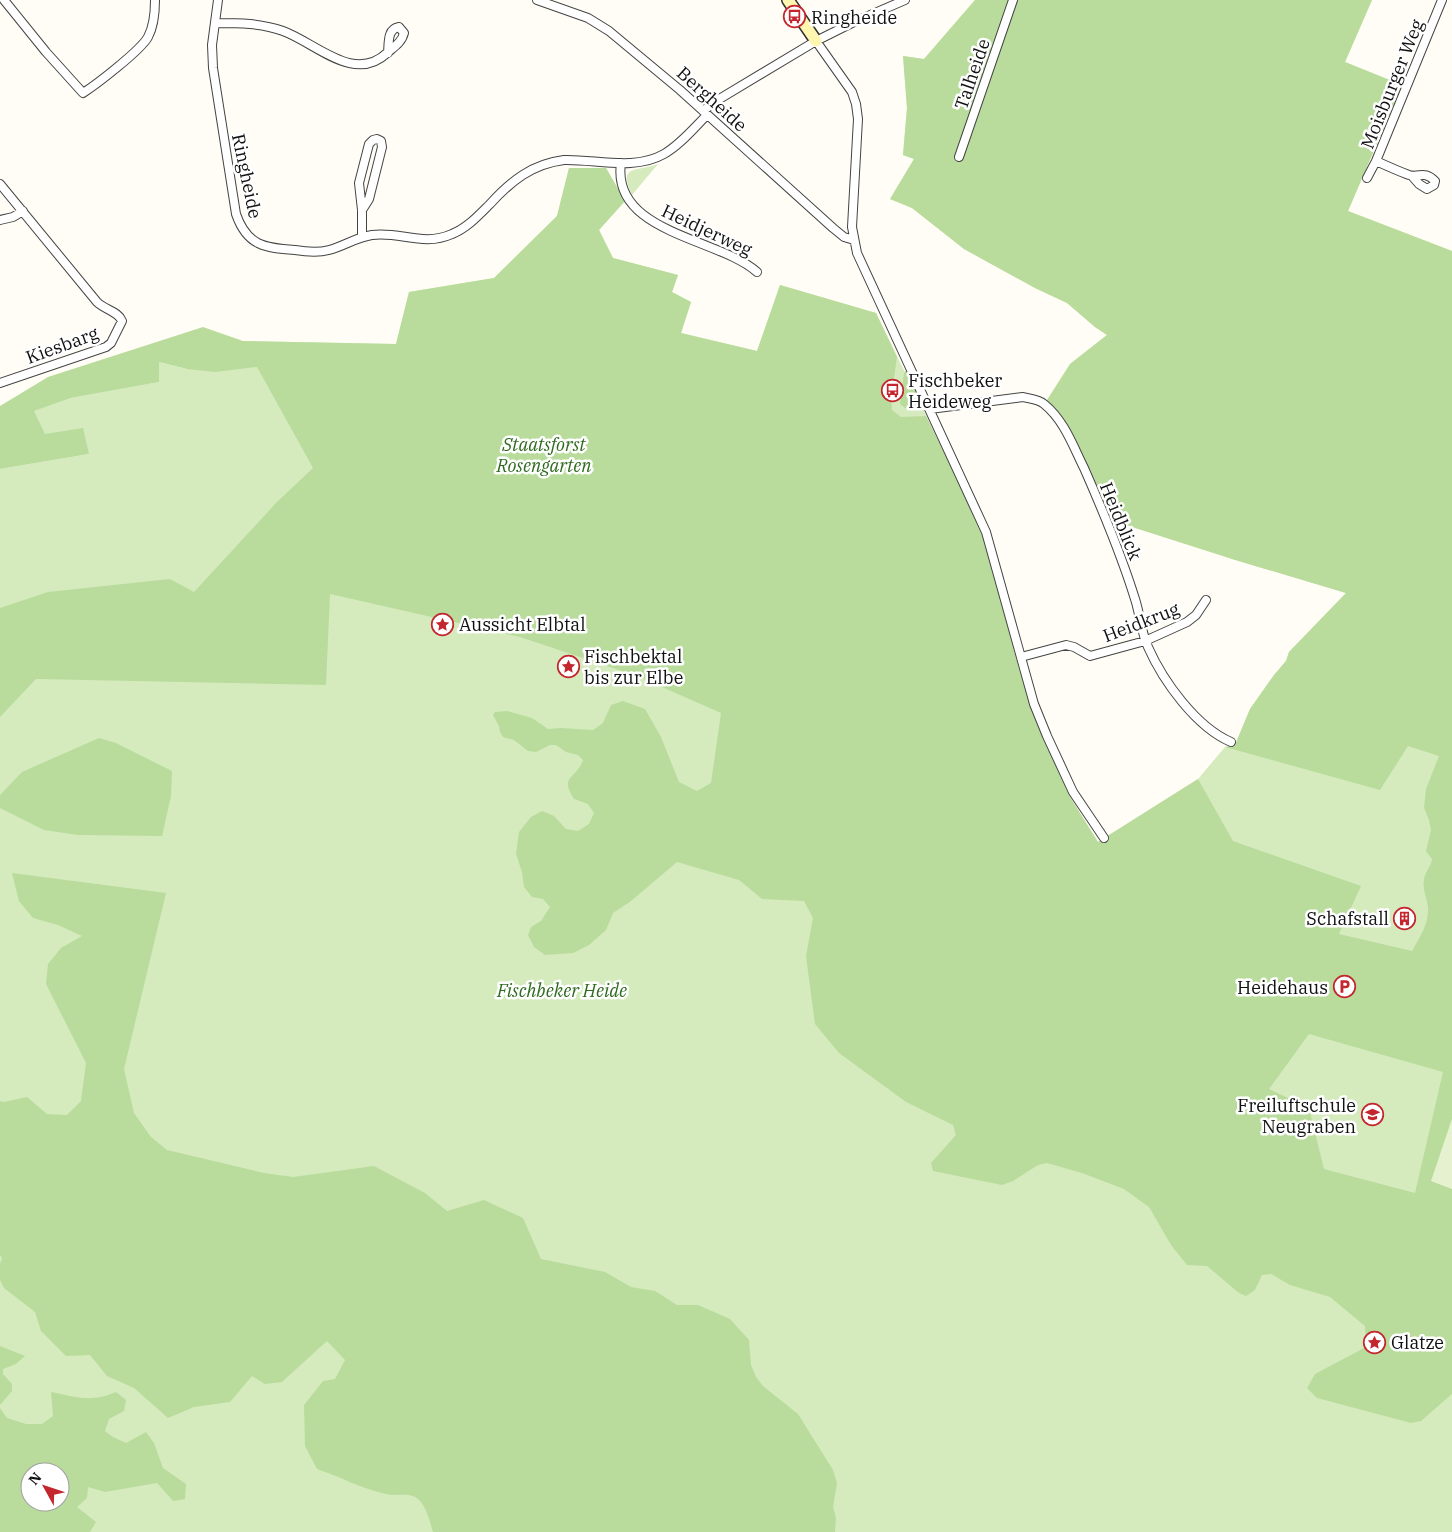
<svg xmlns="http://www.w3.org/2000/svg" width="1452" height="1532" viewBox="0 0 1452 1532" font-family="'IBM Plex Serif',serif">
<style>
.green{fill:#d5ebbd;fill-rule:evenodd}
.forest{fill:#b9dc9c;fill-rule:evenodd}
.pitch{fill:#e6f2cf}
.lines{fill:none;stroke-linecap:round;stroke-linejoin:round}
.street-casing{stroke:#444;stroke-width:10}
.secondary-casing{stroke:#333;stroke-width:14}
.street{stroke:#fff;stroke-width:8}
.secondary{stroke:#fff6b0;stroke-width:11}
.labels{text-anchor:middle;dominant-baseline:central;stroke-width:5;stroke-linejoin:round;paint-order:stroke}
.poi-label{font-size:18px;fill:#111;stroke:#fff;text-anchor:start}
.street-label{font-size:18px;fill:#111;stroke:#fff}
.park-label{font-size:18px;font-style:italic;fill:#2f6b1f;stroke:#fff}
</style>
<rect width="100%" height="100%" fill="#fffdf5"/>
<path class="green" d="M975,0h397l-27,62 57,23 -54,126 104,40v1281h-1452v-1063l89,-15 -44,-19 -12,-24 38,-13 87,-16 1,-20 28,7 56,-28 153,3 13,-52 85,-14 63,-62 12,-48h37l19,33 -26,29 14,28 65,17 -6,17 19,10 -10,31 76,18 23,-66 96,28 108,221 31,121 22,69 33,73 28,45 100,-63 27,-32 10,-2 15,-36 24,-34 12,-14 3,-9 57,-59 -114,-34 -162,-195 37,-29 -12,-8 -28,-24 -32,-15 -71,-39 -52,-41 -22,-9 24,-40 -11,-4 4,-47 -4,-52 21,3zM30,1472h30v30h-30z
M658,164l-26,31c-15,-31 5,-23 26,-31z"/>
<path class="forest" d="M975,0h397l-27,62 57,23 -54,126 104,40v868l-20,62 20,8v205l-31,27 -10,2 -94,-25 -10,-10 8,-14 51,-27 -1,-21 -35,-29 -40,-12 -19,-11 -9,1 -7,15 -9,6 -7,-3 -32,-27 -20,-1 -16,-20 -22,-38 -25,-18 -42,-16 -35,-10 -9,2 -25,16 -11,4 -69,-14 -2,-8 25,-28 -3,-10 -47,-23 -67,-49 -24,-29 -9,-68 7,-38 -9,-17 -42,-2 -23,-19 -62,-18 -46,39 -18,12 -7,17 -17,15 -16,8 -28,2 -11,-8 -6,-12 3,-8 10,-6 9,-14 -7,-8 -11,-2 -8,-10 -2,-15 -6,-18 3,-22 12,-15 11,-6 12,5 12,13 12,2 11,-7 5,-11 -6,-9 -14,-5c-15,-24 2,-19 9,-39l-5,-5 -12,-3 -10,-7h-6l-14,7 -8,-1 -14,-11 -11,-3 -3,-5 -1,-6 -6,-11 2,-3 12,-1 25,7 16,11 13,-1 32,2 10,-7 8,-18 12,-4 22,8 16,28 18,45 18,9 14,-8 10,-70 -84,-37 -117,-39 -190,-43 -4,91 -290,-6 -36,38v-109l48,-16 122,-13 24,13 82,-89 37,-35 -56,-101 -42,5 -28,-3 -28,-7v20l-88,16 -37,13 11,23 38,-6 6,26 -89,15v-63l48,-29 155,-50 40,14 153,3 13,-52 85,-14 63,-62 12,-48h37l19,33 -26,29 14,28 65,17 -6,17 19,10 -10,31 76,18 23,-66 96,28 21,44 -6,41 1,12 9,7 25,-1 58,118 31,121 22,69 33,73 28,45 100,-63 35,62 128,45 -22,48 73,17c8,-14 17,-27 16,-44 -1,-9 -6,-18 -4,-27 1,-9 7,-13 8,-21l-6,-8 5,-21 -2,-10 -5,-12 2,-19 13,-33 -31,-10 -28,44 -155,-43 10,-2 15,-36 24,-34 12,-14 3,-9 57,-59 -114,-34 -122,-39 -42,-88 -23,-29 25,-39 37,-29 -12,-8 -28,-24 -32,-15 -71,-39 -52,-41 -22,-9 24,-40 -11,-4 4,-47 -4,-52 21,3zM1309,1034l134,38 -28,121 -91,-24 -15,-61 -40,-19z
M907,369l16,34 -6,5h-12l-5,-4 4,-31z
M99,738l17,5 56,28 -1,25 -9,40 -84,-1 -34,-5 -44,-22v-13l22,-23z
M12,873l154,20 -42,176 10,44 17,24 16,13 97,23 29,4 81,-11 51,27 22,18 37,-11 39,18 18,41 64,13 26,15 24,4 22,14h21l32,14 19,21 2,25 5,12 7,9 35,28 35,56 4,13 -4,24 3,11 -1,14h-402c-3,-10 -6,-24 -14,-32 -9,-9 -21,-3 -33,-6 -24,-5 -45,-17 -69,-25l-12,-23 -1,-41 19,-24 12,-2 10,-19 -18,-19 -45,41 -17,2 -13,-8 -22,26 -36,5 -26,11 -34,-30 -27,-12 -17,-21 -24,1 -25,-25 -6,-19 -31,-24 -4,-8v-16l2,-6 -2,-3v-154l4,1 23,-5 20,17 20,1 14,-14 5,-38 -40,-79 2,-20 13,-16 21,-12 -24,-11 -25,-7 -14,-17z
M0,1346l25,10 -9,8 -13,5v5l9,10v7l-12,14z
M51,1392c26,5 40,11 65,0l10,8 -2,11 -15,8 -4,12 8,6 13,6 20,-11 8,11 9,25 23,16 -1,15 -12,2 -16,-18 -52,9 -17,-5 -1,11 -10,9 19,15 -6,10h-90v-124l7,10 19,6h16l11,-8zM30,1472h30v30h-30z"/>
<path class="pitch" d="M1452,1119v70l-21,-8z"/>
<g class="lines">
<defs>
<path id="street" d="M4,0l42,52 37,41c14,-9 58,-43 65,-56 6,-11 7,-25 7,-37
M218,0l-6,45 1,23 23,146c11,32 29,34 59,36 12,2 23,3 34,0 15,-4 28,-13 43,-15 28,-4 51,12 80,-1 15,-6 26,-18 38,-30 21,-23 42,-40 74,-44 32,-1 70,11 100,-6 16,-9 30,-26 43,-39
M537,0l51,18 21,13 71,59 153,138 11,9 10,3
M215,23c24,0 46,0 68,8 33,12 71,53 104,22 7,-6 15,-11 17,-20l-5,-6c-12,2 -10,16 -11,26
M816,41l36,51 4,12 2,15 -6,108 5,26 129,279 48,172 13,32 26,56 31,46
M703,111l13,-10 100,-60 38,-19 51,-22
M959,157l54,-157
M1376,161c11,5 22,10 33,14 11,3 15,-5 26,6l-1,4 -7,4 -8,-5 -7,-8
M621,163c-10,70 98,75 136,109
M1367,178l9,-17 66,-161
M0,184l97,118c8,8 21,9 25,19l-11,22 -5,4 -106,36
M362,210l7,-11 13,-52 -1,-6 -4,-2 -4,1 -4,4 -10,39 3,27v27
M0,220l13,-3 10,-6
M930,409l93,-12c7,2 15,2 21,7 20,16 29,42 40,64 19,43 37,86 51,131 5,15 6,33 13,48 15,34 48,80 83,95
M1021,657l45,-12 8,2 16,9 55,-15 42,-19 9,-7 10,-15"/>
<path id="secondary" d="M788,0l28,41"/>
</defs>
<use href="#street" class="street-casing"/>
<use href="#secondary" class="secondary-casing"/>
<use href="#street" class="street"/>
<use href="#secondary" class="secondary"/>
</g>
<defs>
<symbol id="bus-ring" viewBox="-11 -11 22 22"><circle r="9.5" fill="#fff" stroke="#c4262e" stroke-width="1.5"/><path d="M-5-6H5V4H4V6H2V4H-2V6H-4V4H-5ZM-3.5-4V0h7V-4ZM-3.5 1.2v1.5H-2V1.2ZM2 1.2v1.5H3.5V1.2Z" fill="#c4262e"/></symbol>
<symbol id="sight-ring" viewBox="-11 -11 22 22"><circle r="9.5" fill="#fff" stroke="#c4262e" stroke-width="1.5"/><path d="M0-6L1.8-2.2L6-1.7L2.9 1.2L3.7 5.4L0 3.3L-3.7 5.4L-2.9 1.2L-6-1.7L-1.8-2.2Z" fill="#c4262e"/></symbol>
<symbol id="building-ring" viewBox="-11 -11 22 22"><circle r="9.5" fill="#fff" stroke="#c4262e" stroke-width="1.5"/><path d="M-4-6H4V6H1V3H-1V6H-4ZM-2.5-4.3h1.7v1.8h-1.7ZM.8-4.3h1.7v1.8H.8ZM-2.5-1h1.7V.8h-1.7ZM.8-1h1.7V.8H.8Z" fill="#c4262e"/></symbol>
<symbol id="parking-ring" viewBox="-11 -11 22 22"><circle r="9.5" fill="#fff" stroke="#c4262e" stroke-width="1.5"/><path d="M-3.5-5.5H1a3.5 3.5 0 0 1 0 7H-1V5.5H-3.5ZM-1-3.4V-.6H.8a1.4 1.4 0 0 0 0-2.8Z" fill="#c4262e"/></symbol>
<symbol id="school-ring" viewBox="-11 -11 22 22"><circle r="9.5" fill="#fff" stroke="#c4262e" stroke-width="1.5"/><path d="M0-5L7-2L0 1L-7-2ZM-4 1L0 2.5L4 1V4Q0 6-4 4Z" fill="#c4262e"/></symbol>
</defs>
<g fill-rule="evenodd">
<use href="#bus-ring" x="782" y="4" width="25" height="25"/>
<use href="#bus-ring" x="880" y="378" width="25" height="25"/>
<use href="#sight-ring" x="430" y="612" width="25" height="25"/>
<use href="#sight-ring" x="556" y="654" width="25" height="25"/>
<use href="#building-ring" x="1392" y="906" width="25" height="25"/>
<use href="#parking-ring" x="1332" y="974" width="25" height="25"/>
<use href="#school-ring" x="1360" y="1102" width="25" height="25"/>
<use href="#sight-ring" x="1362" y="1330" width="25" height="25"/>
</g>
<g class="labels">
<g class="poi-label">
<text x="811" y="17">Ringheide</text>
<text x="908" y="380">Fischbeker<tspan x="908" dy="21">Heideweg</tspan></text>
<text x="459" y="624">Aussicht Elbtal</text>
<text x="584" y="656">Fischbektal<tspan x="584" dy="21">bis zur Elbe</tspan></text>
<text x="1389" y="918" text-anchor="end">Schafstall</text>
<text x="1328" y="987" text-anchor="end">Heidehaus</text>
<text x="1356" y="1105" text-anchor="end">Freiluftschule<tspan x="1356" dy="21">Neugraben</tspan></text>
<text x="1391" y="1342">Glatze</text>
</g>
<g class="street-label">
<text transform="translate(972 74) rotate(-71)">Talheide</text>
<text transform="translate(1392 84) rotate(-68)">Moisburger Weg</text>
<text transform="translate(712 99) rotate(42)">Bergheide</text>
<text transform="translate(247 176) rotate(78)">Ringheide</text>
<text transform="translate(707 230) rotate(25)">Heidjerweg</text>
<text transform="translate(62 345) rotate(-20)">Kiesbarg</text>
<text transform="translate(1121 521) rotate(68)">Heidblick</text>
<text transform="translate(1141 622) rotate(-21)">Heidkrug</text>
</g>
<g class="park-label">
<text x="544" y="444">Staatsforst<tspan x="544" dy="21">Rosengarten</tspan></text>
<text x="562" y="990">Fischbeker Heide</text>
</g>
</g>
<g transform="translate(45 1487) rotate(310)"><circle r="24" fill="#ffffff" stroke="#a0a0a0"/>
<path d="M0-4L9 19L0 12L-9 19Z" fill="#c4262e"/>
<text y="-8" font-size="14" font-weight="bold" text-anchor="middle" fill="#111111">N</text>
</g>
</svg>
